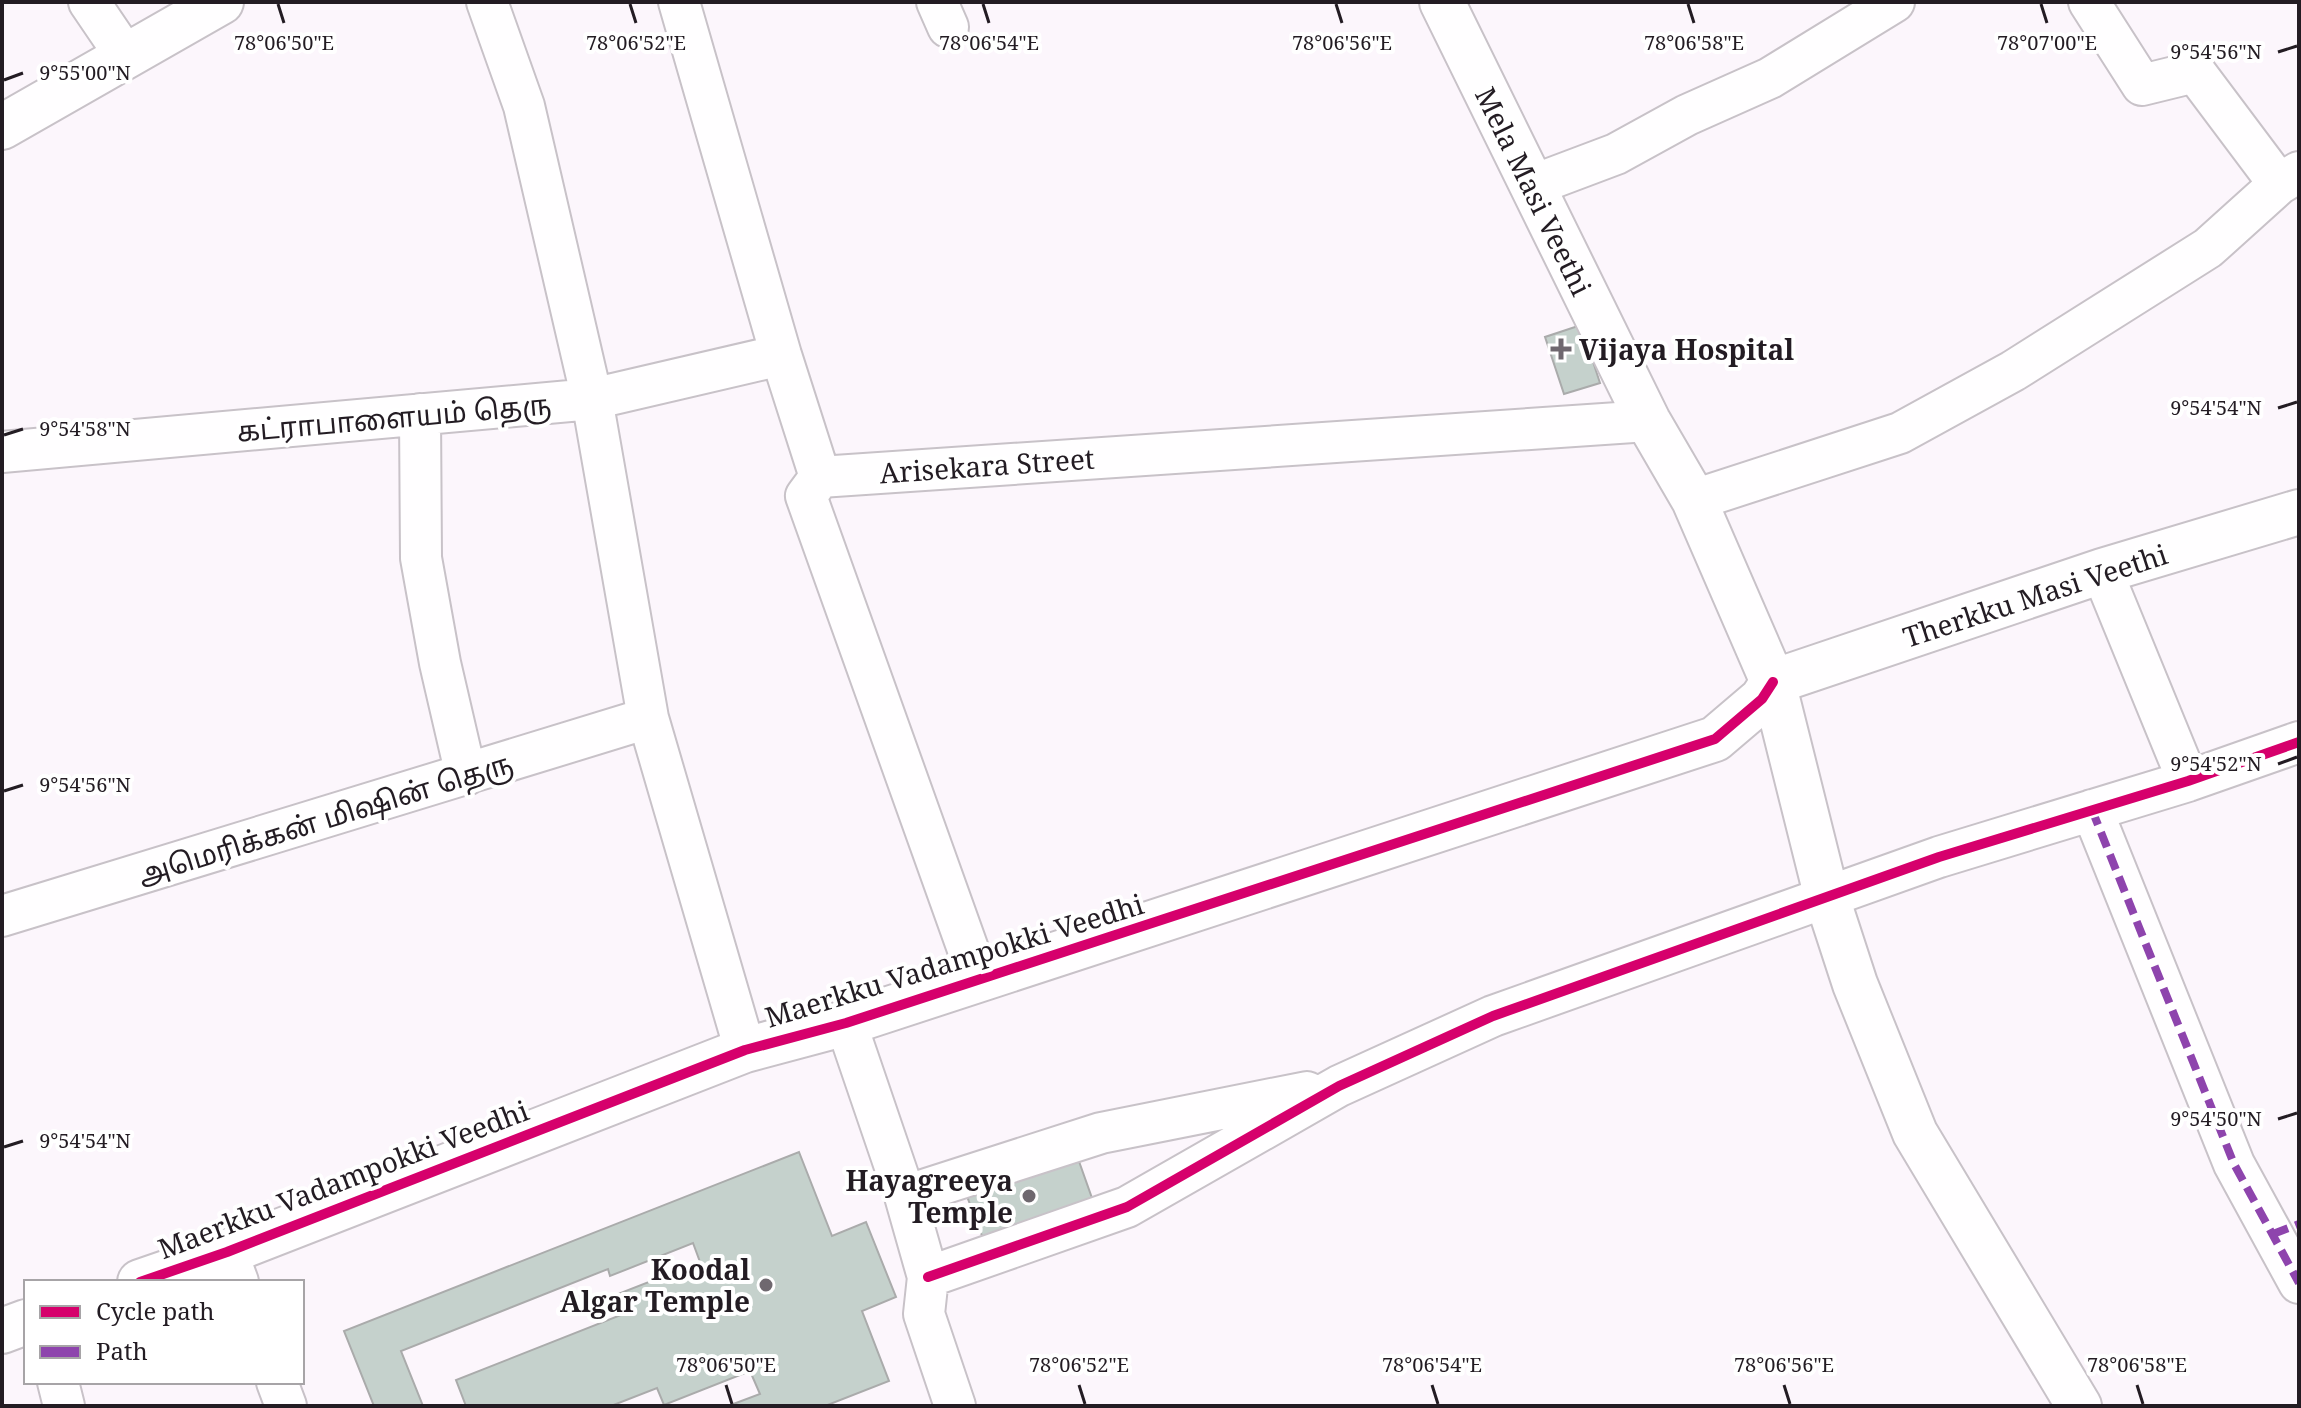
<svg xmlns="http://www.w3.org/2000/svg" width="2301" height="1408" viewBox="0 0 2301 1408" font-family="'Noto Serif','Noto Sans Tamil',serif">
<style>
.building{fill:#c5d1cc;stroke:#aaabab;stroke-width:2}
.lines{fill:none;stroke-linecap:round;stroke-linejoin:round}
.minor-casing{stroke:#c8c2c8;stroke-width:44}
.tertiary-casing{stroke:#c8c2c8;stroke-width:48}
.secondary-casing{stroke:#c8c2c8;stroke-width:48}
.minor{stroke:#fffeff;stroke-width:40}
.tertiary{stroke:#fffeff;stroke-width:44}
.secondary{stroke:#fffeff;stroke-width:44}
.quiet{stroke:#8e44ad;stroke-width:8;stroke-dasharray:16 8;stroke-linecap:butt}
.cycleway-casing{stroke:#fff;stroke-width:15}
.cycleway{stroke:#d6006c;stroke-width:10}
.ticks{fill:none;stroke:#231c23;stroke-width:3}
.poi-dot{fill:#6f686f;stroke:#fff;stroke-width:3}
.labels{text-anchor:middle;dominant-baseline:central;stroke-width:8;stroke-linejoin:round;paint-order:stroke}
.street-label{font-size:28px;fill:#231c23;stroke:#fff}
.poi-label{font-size:28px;font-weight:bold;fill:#231c23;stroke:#fff;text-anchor:end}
.ticks-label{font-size:20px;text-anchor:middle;fill:#231c23;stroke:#fff;stroke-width:8;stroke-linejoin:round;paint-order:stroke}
</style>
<rect width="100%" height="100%" fill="#fcf6fc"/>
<path class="building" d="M1581,325l19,58 -36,11 -19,-57z
M1075,1150l18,51 -109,40 -19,-50z
M799,1152l33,84 34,-14 30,75 -34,14 27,70 -64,25h-97l32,-12 -10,-23 -86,34 -7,-17 -46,18h-145l-10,-26 170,-67 -8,-19 82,-32 -7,-19 -83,33 -2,-7 -207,82 22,55h-49l-30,-75z"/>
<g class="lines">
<defs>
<path id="minor" d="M89,2l36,53
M487,2l37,104 68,293 56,319 97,332
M679,2l102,353 39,122 828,-56
M937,2l11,25
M2089,2l53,83 53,-13 84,112
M1531,186l85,-32 71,-39 83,-37 124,-76
M420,414l1,144 19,105 26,112
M2,452l590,-53 189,-44
M820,477l-14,19 173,484
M1694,500l206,-67 113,-62 195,-123 71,-64 20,-12
M2102,571l86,210
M2092,810l142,354 65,119
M2,916l646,-198
M846,1023l59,173 23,81 -4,37 31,92
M905,1196l196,-63 206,-41
M227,1252l11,30
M928,1277l199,-70 212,-121 154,-70 446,-159 249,-76 111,-39
M58,1382l6,24
M277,1382l9,24"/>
<path id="tertiary" d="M1773,682l54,216 28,86 60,149 164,273
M140,1282l87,-30 518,-202 101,-27 869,-284 47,-40 11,-17
M2,1331l24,-9"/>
<path id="secondary" d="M1442,2l206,419 46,79 79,182 329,-111 197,-59
M2,127l219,-125"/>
</defs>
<use href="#minor" class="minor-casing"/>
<use href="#tertiary" class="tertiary-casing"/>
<use href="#secondary" class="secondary-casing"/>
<use href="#minor" class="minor"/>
<use href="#tertiary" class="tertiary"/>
<use href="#secondary" class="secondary"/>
<path class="quiet" d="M2092,810l142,354 65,119
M2273,1234l26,-10"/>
<defs>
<path id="cycleway" d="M928,1277l199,-70 212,-121 154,-70 446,-159 249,-76 111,-39
M140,1282l87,-30 518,-202 101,-27 869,-284 47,-40 11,-17"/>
</defs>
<use href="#cycleway" class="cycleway-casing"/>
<use href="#cycleway" class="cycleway"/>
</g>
<path class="ticks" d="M278,4l6,19M630,4l6,19M983,4l6,19M1336,4l6,19M1688,4l6,19M2041,4l6,19M2278,52l19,-6M4,80l19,-7M2278,408l19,-6M4,435l19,-6M2278,764l19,-7M4,791l19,-6M2278,1119l19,-6M4,1147l19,-6M726,1385l6,19M1079,1385l6,19M1432,1385l6,19M1784,1385l6,19M2137,1385l6,19"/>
<g class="poi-dot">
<path d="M1557 337h8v8h8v8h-8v8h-8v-8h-8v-8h8z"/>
<circle cx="1029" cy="1196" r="8"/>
<circle cx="766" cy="1285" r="8"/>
</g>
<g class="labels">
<g class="street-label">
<text transform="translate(1534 191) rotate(64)">Mela Masi Veethi</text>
<text transform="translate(394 417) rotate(-5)">கட்ராபாளையம் தெரு</text>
<text transform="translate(987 465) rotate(-4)">Arisekara Street</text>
<text transform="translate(2035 595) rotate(-18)">Therkku Masi Veethi</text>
<text transform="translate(325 818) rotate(-17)">அமெரிக்கன் மிஷின் தெரு</text>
<text transform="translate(954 960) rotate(-17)">Maerkku Vadampokki Veedhi</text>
<text transform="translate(343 1179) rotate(-21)">Maerkku Vadampokki Veedhi</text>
</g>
<g class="poi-label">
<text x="1579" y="349" text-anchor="start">Vijaya Hospital</text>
<text x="1013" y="1180">Hayagreeya<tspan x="1013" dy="32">Temple</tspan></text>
<text x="750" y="1269">Koodal<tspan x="750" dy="32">Algar Temple</tspan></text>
</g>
</g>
<g class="ticks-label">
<text x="284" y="50">78°06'50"E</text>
<text x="636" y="50">78°06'52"E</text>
<text x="989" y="50">78°06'54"E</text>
<text x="1342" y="50">78°06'56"E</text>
<text x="1694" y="50">78°06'58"E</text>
<text x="2047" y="50">78°07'00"E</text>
<text x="2216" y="59">9°54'56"N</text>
<text x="85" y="80">9°55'00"N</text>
<text x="2216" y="415">9°54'54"N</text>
<text x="85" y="436">9°54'58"N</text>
<text x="2216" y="771">9°54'52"N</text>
<text x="85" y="792">9°54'56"N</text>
<text x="2216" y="1126">9°54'50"N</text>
<text x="85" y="1148">9°54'54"N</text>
<text x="726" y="1372">78°06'50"E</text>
<text x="1079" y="1372">78°06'52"E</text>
<text x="1432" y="1372">78°06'54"E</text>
<text x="1784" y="1372">78°06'56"E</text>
<text x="2137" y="1372">78°06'58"E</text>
</g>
<rect width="2301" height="1408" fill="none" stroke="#231c23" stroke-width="8"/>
<rect x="24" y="1280" width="280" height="104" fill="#ffffff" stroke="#a7a4a7" stroke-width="2"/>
<rect x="40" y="1306" width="40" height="12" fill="#d6006c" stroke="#a7a4a7" stroke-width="2"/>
<text x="96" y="1320" font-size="24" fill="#231c23">Cycle path</text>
<rect x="40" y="1346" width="40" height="12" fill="#8e44ad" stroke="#a7a4a7" stroke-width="2"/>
<text x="96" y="1360" font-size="24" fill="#231c23">Path</text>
</svg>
